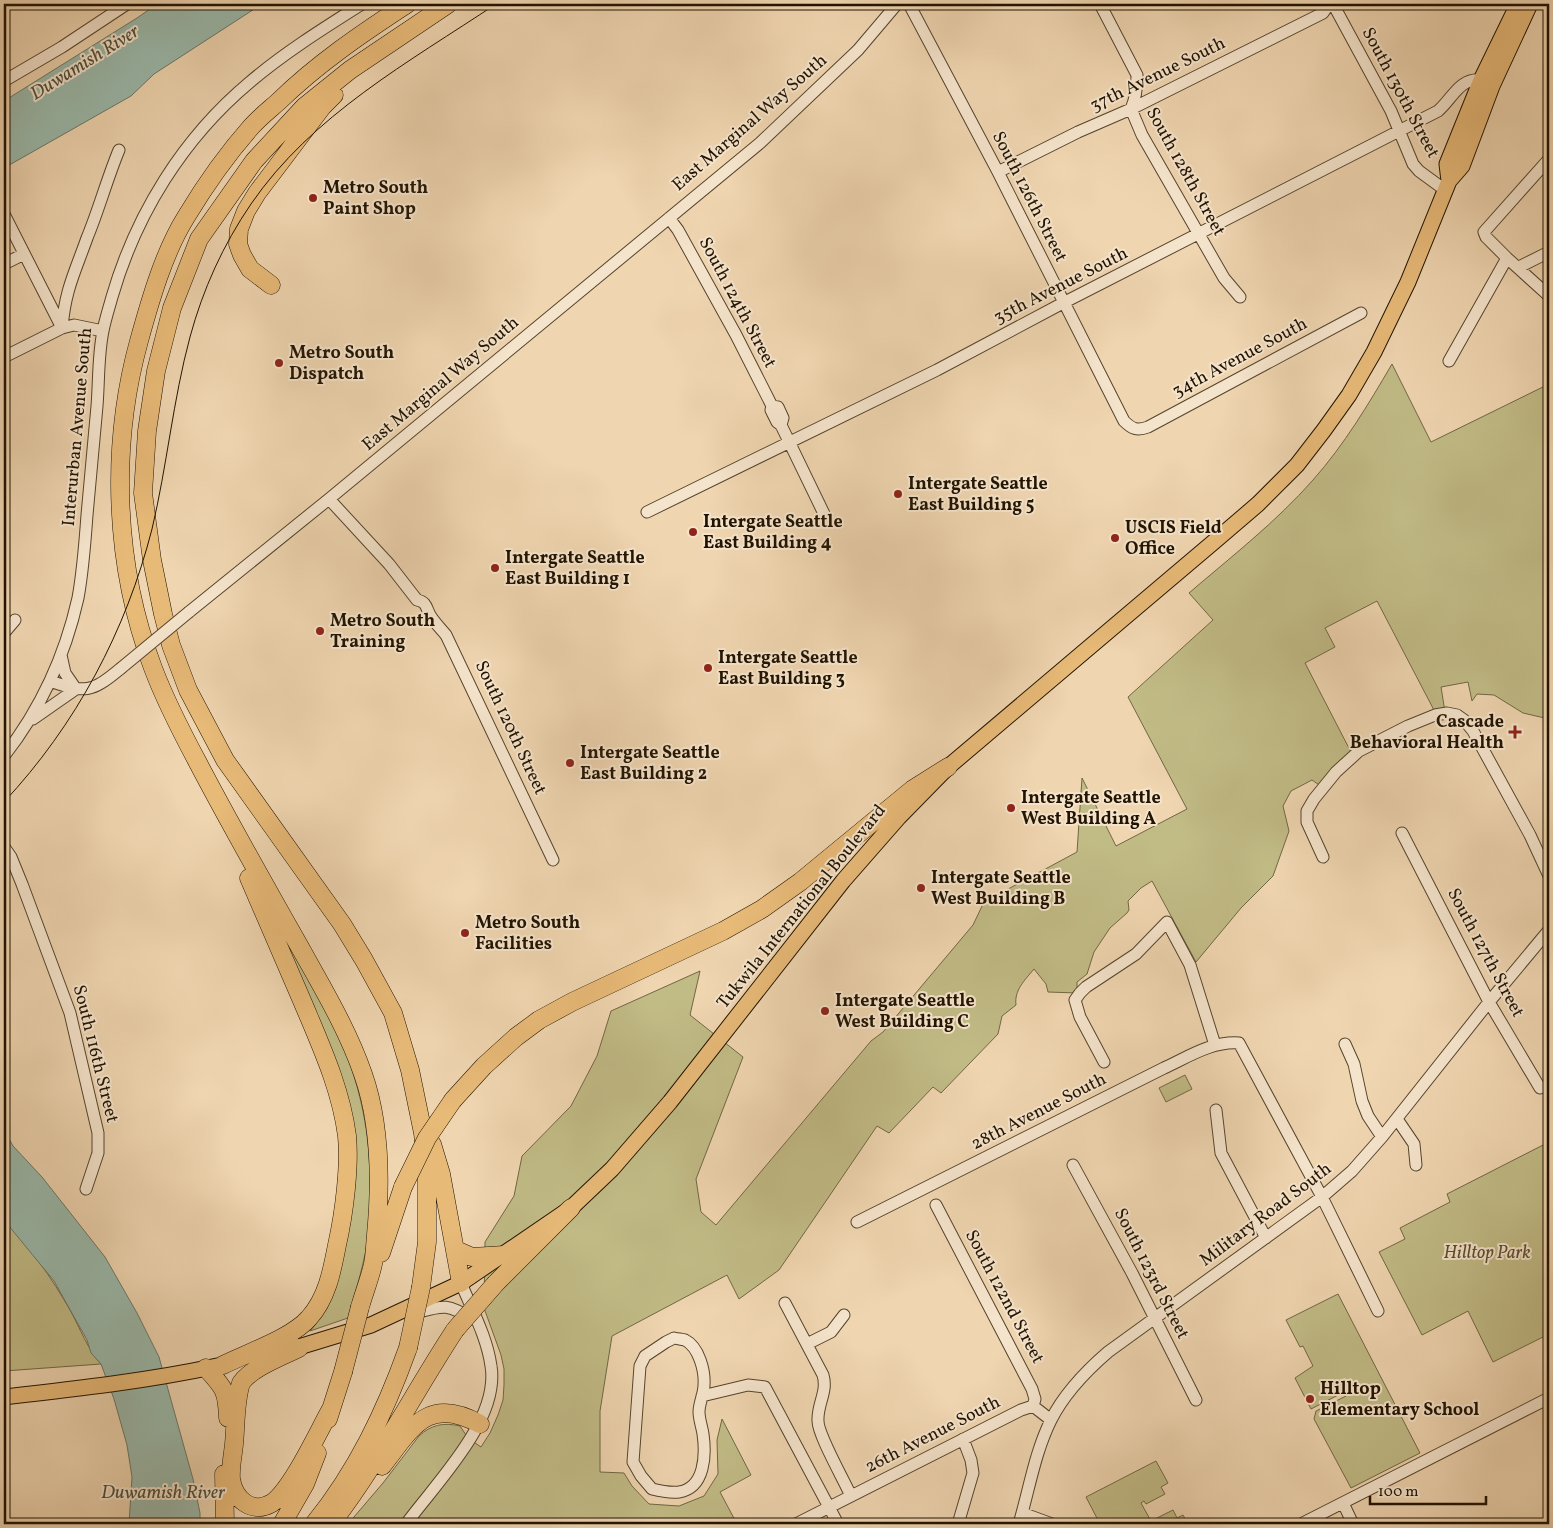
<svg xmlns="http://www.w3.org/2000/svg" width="1553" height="1528" viewBox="0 0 1553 1528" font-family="Vollkorn,serif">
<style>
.green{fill:#c1bb86;stroke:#716743}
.water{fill:#9ab9ab;stroke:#6a7767}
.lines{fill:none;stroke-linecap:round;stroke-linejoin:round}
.minor-casing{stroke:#54442c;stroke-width:13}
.major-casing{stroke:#211300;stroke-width:17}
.highway-casing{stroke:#211300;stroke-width:19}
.minor{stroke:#f5e4cc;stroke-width:11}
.major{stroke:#e8ba78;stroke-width:15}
.highway{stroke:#e8ba78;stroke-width:18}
.tram{stroke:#211300;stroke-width:1}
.minor-bridge-casing{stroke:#54442c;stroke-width:13;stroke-linecap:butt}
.highway-bridge-casing{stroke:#211300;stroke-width:19;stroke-linecap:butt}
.minor-bridge{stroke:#f5e4cc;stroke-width:11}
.highway-bridge{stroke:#e8ba78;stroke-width:18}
.poi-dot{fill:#8f2418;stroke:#f5e4cc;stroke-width:2}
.labels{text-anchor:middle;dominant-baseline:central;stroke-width:4;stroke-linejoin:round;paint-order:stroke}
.street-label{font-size:18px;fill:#211300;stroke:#f5e4cc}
.poi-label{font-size:18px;font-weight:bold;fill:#211300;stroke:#f5e4cc;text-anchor:start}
.park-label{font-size:18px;font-style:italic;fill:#594e2f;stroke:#f5e4cc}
.water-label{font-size:19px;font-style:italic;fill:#4b4d3c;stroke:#f5e4cc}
</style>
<rect width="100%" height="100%" fill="#efd5b0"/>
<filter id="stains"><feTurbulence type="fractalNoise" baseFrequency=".004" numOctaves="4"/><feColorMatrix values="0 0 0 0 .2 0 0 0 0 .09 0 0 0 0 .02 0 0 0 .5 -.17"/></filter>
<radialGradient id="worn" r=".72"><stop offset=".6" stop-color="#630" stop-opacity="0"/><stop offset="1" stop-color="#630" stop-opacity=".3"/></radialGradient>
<path class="green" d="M1392,364l39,78 118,-58v335l-26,-6 -29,-18 -17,-1 -5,7 -4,-19 -27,5 4,25 -9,2 -59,-113 -52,27 10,19 -30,16 48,93 -31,31 -10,-7 -21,11 -8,15 6,25 -16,45 -32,32 -45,54 -44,-81 -11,7 -13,13 1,9 -2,3 -17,15 -16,24 -7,22 -10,8v11l-29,-1 -2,-8 -12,-15c-9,11 -20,21 -18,36l-14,11 -4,18 -57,59 -8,-6 -44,46 -12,-7 -98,144 -40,29 -12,-24 -115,61 -12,75v61l24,1 8,13 17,18 30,2 25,-10 14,-22 -1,-34 5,-21 29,56 -31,17 17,32h-389l35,-41 36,-47c12,-11 24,-14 41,-10l8,12 13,9 9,-14 8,-18 5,-15 1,-15v-16l-3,-14 -17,-47 1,-66 29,-46 8,-40 49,-50 26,-50 14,-45 89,-40 -10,44 53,42 -47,122 5,33 15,13 155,-184 12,-9 90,-107 11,-23 93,-50 5,-74 34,68 71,-37 -59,-112 85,-77 -24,-27c42,-36 87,-71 124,-113 31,-35 55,-75 79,-116z
M277,923c25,45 56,93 73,141 15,43 21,86 20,131 0,11 0,23 -1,34 -3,30 -13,60 -21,89l-38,13c14,-16 22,-33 28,-54l13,-127z
M1185,1075l7,14 -26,13 -7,-14z
M1549,1142v192l-56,28 -25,-51 -46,24 -43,-83 26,-13 -5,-11 50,-26 -3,-8z
M4,1220c25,25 49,60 66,90 10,18 18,40 31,54l-97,7z
M1338,1294l82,159 -69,35 -37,-69 2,-8 30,-15 -2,-4 -33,17 -16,-31 18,-12 -10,-20 -3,1 -14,-27z
M1156,1461l12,22 -7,4 4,7 -19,10 -2,-3 -3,2 10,18 22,-11 4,8 6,-3 5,9h-88l-14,-27z"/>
<path class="water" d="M157,4h105l-108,70 -23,22 -127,72v-67l133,-83z
M4,1130l9,16 29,31 63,80 32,56 22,44 34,122 7,34v11h-71l3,-47 -5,-32 -13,-46 -13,-35 -10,-11 -4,-13 -33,-59 -50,-61z"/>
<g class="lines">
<defs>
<path id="minor" d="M909,4l89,168 126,249c8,8 13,10 24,6l213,-114
M1100,4l37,71c0,13 -1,23 -6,34l11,26 82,143 16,19
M1333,4l58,107 22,53 6,7 26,19
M4,81l58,-34 65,-43
M1549,159l-65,73 2,5 21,21 42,38
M998,172l80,-40 53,-23 192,-96 6,-9
M4,214l57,112
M669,218l9,12 58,105 36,71 -1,4 6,12 4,3 46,95
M4,264l20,-10
M1519,267l30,-15
M62,328c3,-38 13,-56 25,-90 12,-29 20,-59 32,-88
M4,357l58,-29 12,-3 29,6
M1449,361l58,-103
M772,406l6,1 5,11 -2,7
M329,499l60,65 28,36c10,2 9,8 13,15 4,7 11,14 16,20l107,225
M647,512l290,-142 126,-67 375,-192c15,-13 21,-33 43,-31
M189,612l140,-113 431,-356 98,-93 39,-46
M4,633l11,-13
M61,655l4,18 11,16
M50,681c35,12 41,12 70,-12
M33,719l43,-30
M4,756c36,-46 61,-100 74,-158 5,-27 7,-55 9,-83 3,-36 7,-73 10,-109 2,-25 1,-51 6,-75 2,-11 6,-23 9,-34 24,-83 71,-159 138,-215 34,-29 74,-54 112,-78
M1402,833l87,169 51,86
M4,847l7,10 11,27 48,129 28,120v20l-12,36
M1323,857l-16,-35v-11l7,-12 22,-27 23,-21 49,-25 27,-11 12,-2 10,2 7,5 9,11 57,104 19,41
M1345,1044l9,20 8,37 6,15 14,21
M1104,1062l-24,-45 -5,-17 5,-7 6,-6 50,-33 31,-32 23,43 25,80
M1216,1110l5,43 45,85
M1397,1119l17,25 2,21
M1073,1165l59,108 64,127
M936,1205l96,184 3,10 -2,7
M857,1222l307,-154c24,-11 48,-27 75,-25l83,154 56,114
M785,1303l38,72c5,17 -6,29 -5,46 0,14 26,59 33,75
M411,1314c29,-7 34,-13 60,5
M674,1338c4,1 8,1 11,2 14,7 20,31 19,45 0,9 -5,18 -5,27 0,7 3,15 4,22 3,21 2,54 -24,58 -9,1 -19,-1 -27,-3l-11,-13 -8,-14 7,-96 5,-10 21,-14z
M807,1344l24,-12 13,-17
M702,1396l46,-11 17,2 73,137
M1343,1503l10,21
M1022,1513l30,11
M406,1524c30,-41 94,-104 85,-158 -4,-29 -19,-56 -30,-83
M796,1524l225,-114 12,-4 18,14
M958,1524l15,-51 -2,-13 -8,-21
M1019,1524c10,-34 16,-72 32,-104 13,-26 35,-49 57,-68l214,-155 30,-26 30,-34 107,-135 60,-72
M1301,1524l248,-126"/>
<path id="major" d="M1449,181l-2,-17 34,-84 37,-76
M289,1350l82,-25 90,-42 110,-75 41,-39 58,-67 173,-221 56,-64 49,-50 268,-227 42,-36 39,-39 27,-35 25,-35 25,-43 34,-70 41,-101 13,-15 30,-80 38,-82
M4,1397c71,-8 143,-16 213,-31"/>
<path id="highway" d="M271,285l-21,-16 -8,-14 -4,-11 1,-15 7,-18 11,-18 65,-86 12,-12
M453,1100l31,-34 32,-29 23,-17 33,-18 151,-71 39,-22 38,-27 113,-93 35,-22
M432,1144l9,30 20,109
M456,1250l16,7 33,-2
M381,1253l22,-66
M496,1283l75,-75
M421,1287l6,-45v-70l-4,-39 -13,-63 -17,-57 -29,-53 -22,-36 -117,-164 -37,-70 -17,-45 -8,-31 -11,-54 -9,-67 4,-62 9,-60 16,-63 27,-69 55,-78 50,-54 46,-37 98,-66
M360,1307c4,-14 10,-29 13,-43 2,-9 2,-20 3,-29 5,-53 5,-110 -13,-161 -16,-46 -42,-89 -66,-132 -34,-60 -68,-120 -100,-181 -16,-30 -32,-61 -44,-93 -39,-103 -43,-222 -14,-327 11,-40 25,-89 47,-124 18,-30 42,-64 65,-90 8,-9 18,-17 27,-25 39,-38 83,-68 129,-98
M299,1348c-16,8 -48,20 -58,35 -6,19 -5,41 -7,61 -1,11 -4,24 -3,35 3,20 21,36 41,24 20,-14 46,-71 59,-94
M223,1365c24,-12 69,-27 86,-47 18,-20 23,-47 28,-73 7,-31 13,-78 10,-109 -6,-47 -26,-90 -44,-133 -18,-42 -36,-83 -54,-125
M206,1368c18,20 21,22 22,50
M328,1419l15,-47
M382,1466c30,-38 45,-71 98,-42
M224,1474l1,50
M282,1524l23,-40 12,-31
M314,1524c43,-53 71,-112 94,-176
M331,1524c47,-61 82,-130 124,-194"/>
</defs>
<use href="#minor" class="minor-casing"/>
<use href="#major" class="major-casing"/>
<use href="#highway" class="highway-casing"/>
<use href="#minor" class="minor"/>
<use href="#major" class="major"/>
<use href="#highway" class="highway"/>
<path class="tram" d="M4,802c72,-77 122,-171 148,-273 15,-63 21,-129 38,-192 13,-48 33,-92 61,-133 61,-89 158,-142 245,-200"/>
<defs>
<path id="minor-bridge" d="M120,669l69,-57"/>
<path id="highway-bridge" d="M403,1187l24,-49 26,-38
M455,1330l41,-47
M408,1348l13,-61
M343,1372l17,-65"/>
</defs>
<use href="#minor-bridge" class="minor-bridge-casing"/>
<use href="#highway-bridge" class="highway-bridge-casing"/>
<use href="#minor-bridge" class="minor-bridge"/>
<use href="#highway-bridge" class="highway-bridge"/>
</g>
<g class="poi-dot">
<circle cx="313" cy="198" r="5"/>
<circle cx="279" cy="363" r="5"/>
<circle cx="898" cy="494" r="5"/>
<circle cx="693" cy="532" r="5"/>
<circle cx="1115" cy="538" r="5"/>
<circle cx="495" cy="568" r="5"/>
<circle cx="320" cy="631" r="5"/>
<circle cx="708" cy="668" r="5"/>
<path d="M1512.5 724.5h5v5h5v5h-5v5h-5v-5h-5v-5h5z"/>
<circle cx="570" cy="763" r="5"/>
<circle cx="1011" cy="808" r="5"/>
<circle cx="921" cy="888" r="5"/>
<circle cx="465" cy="933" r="5"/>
<circle cx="825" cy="1011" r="5"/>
<circle cx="1310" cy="1399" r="5"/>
</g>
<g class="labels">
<g class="street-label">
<text transform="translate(1158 75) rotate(-26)">37th Avenue South</text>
<text transform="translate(1400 93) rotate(62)">South 130th Street</text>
<text transform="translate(750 123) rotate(-41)">East Marginal Way South</text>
<text transform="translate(1185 172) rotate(61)">South 128th Street</text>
<text transform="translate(1029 197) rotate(63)">South 126th Street</text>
<text transform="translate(1061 286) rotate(-27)">35th Avenue South</text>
<text transform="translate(737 303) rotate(62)">South 124th Street</text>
<text transform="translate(1240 358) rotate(-28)">34th Avenue South</text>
<text transform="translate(441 384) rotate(-40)">East Marginal Way South</text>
<text transform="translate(78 427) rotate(-85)">Interurban Avenue South</text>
<text transform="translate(510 728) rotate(65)">South 120th Street</text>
<text transform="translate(802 907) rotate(-51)">Tukwila International Boulevard</text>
<text transform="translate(1485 953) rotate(62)">South 127th Street</text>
<text transform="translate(95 1054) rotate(76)">South 116th Street</text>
<text transform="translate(1039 1112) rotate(-27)">28th Avenue South</text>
<text transform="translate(1266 1215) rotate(-37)">Military Road South</text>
<text transform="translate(1151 1274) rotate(63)">South 123rd Street</text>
<text transform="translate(1004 1297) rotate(62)">South 122nd Street</text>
<text transform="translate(933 1435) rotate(-27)">26th Avenue South</text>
</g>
<g class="poi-label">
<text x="323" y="188">Metro South<tspan x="323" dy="21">Paint Shop</tspan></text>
<text x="289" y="353">Metro South<tspan x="289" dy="21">Dispatch</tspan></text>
<text x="908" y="484">Intergate Seattle<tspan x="908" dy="21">East Building 5</tspan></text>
<text x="703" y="522">Intergate Seattle<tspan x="703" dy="21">East Building 4</tspan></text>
<text x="1125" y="528">USCIS Field<tspan x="1125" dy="21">Office</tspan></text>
<text x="505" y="558">Intergate Seattle<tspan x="505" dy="21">East Building 1</tspan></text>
<text x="330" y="621">Metro South<tspan x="330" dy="21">Training</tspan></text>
<text x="718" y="658">Intergate Seattle<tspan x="718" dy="21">East Building 3</tspan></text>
<text x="1504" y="722" text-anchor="end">Cascade<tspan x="1504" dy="21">Behavioral Health</tspan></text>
<text x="580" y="753">Intergate Seattle<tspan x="580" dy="21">East Building 2</tspan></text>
<text x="1021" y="798">Intergate Seattle<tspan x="1021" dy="21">West Building A</tspan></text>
<text x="931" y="878">Intergate Seattle<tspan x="931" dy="21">West Building B</tspan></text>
<text x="475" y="923">Metro South<tspan x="475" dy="21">Facilities</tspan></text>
<text x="835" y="1001">Intergate Seattle<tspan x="835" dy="21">West Building C</tspan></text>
<text x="1320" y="1389">Hilltop<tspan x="1320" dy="21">Elementary School</tspan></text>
</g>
<g class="park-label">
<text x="1487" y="1253">Hilltop Park</text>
</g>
<g class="water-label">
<text transform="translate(85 63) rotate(-32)">Duwamish River</text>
<text x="163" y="1493">Duwamish River</text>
</g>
</g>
<rect width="1553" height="1528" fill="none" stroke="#efd5b0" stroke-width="20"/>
<rect x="5" y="5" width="1543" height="1518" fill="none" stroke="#211300" stroke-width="2.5"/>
<rect x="10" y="10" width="1533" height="1508" fill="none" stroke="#211300"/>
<path d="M1370 1496v8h116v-8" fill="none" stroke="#211300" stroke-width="2.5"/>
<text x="1378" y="1496" font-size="15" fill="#211300" stroke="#f5e4cc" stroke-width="4" paint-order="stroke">100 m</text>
<rect width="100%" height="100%" filter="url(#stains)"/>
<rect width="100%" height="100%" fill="url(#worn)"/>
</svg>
